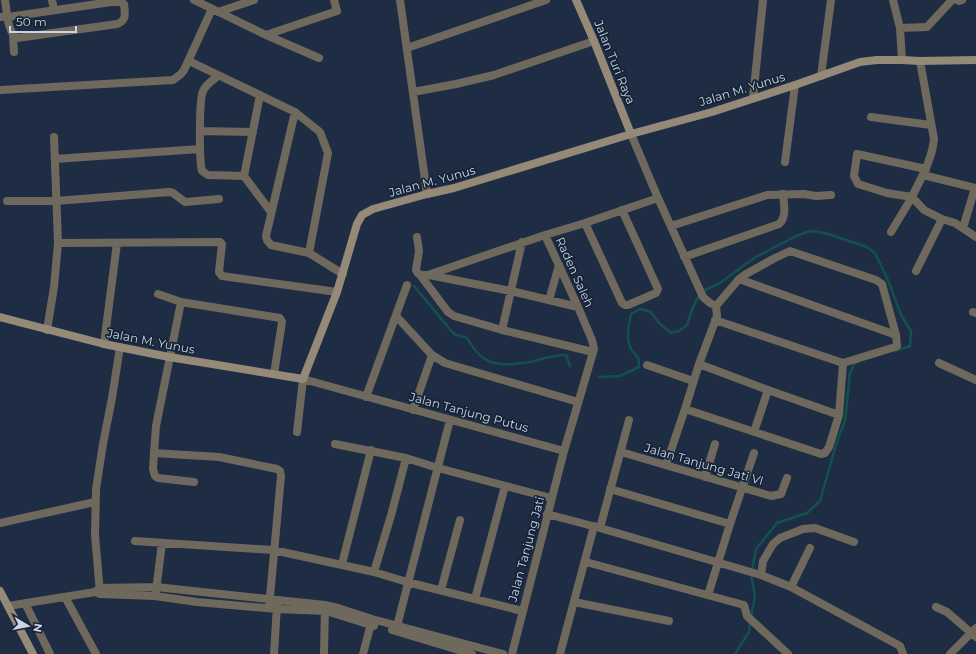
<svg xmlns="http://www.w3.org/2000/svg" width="976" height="654" viewBox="0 0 976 654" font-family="Montserrat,sans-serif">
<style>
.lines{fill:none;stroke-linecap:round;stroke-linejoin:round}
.stream{stroke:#135050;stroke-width:2.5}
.street{stroke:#6f695d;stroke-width:8}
.secondary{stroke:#958a77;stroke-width:8}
.labels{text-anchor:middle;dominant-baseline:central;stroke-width:3.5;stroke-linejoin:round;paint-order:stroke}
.street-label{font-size:12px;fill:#cad4e2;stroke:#152338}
</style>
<rect width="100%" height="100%" fill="#1e2d43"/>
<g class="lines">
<path class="stream" d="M414,286l40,48 13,4c12,21 23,28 47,26 5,-1 11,-1 16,-2 12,-3 23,-7 36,-7l4,11
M599,377l21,-1 19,-9c0,-15 -4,-9 -9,-20 -4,-11 -1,-23 1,-33l9,-5 11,3 9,12 11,9 8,-2 8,-6 6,-18 8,-15 19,-9 34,-25 40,-21 16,-6 15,2 42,14 8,6 13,27 13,35 10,16 -1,15 -15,5
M751,618l4,-22 -4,-21 5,-26 21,-26 30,-10 13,-12 17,-60 8,-20 5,-48 5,-10 3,-1
M735,654l14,-22 1,-9"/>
<path class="street" d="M52,0l2,10
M194,0l72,35 53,23
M400,0l27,194
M893,0l7,28 2,32
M957,0l2,1 3,-1
M218,12l36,-12
M0,17h8l103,-15h9l4,2c1,10 3,16 -7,20l-100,14c-10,-6 -10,-27 -12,-38
M900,28l27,-1 25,-27
M266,35l71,-24 -3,-11
M13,36l1,16
M407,48l139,-48
M189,61l106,51 25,20 8,21 -19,100
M920,61l14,78c-2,21 -13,39 -22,58l12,13 18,9 13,4 21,14
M218,76c-5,4 -12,8 -15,15 -4,9 -4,69 -1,80l6,4 36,1 27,36
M821,76l10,-76
M0,90l173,-10 8,-6 3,-4 28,-61
M413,92l43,-8 38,-9 100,-34
M753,98l10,-98
M295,112l-29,124 1,4 4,5 38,8 34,21
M871,117l60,8
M200,131l53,1
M631,134l27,64 45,99 7,6 6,3
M55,159l145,-10
M785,162l10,-77
M923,175l53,13
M244,176l16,-81
M7,201h49l113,-9 4,1 12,9 34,-3
M585,223l37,80 3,2h3l28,-12 2,-4 -36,-79
M671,226l96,-31 37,-1 12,2 15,-1
M963,228l12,-40
M891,232l21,-35 -25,-4 -29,-9 -4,-8 3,-22 69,15
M417,237l2,14 -3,19c2,6 7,5 12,5l117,-40
M58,243l162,-1 2,2 -3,28 3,4 115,16
M684,257l95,-33c8,-7 5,-20 4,-30
M916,271l26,-52
M429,275l82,16 67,16
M421,276l27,36 6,4 48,14 91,22
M739,279l157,56
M158,294l23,8 99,16 2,4 -8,52
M549,300l10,-35
M181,302l-25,124 -2,27 65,4 58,12 3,2 1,5 -12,132
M973,312l3,1
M396,316l36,39 13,8 133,39
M715,320l128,43
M47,330l7,-43 4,-44 -4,-106
M502,330l20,-88
M104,344l13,-101
M939,363l37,17
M699,364l69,26 71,25
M647,365l46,16
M366,397l41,-112
M413,410l19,-55
M297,432l6,-53 261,72
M754,432l14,-42
M335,444l71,14 32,10 113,30
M621,452l150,44 10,-2 6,-16
M154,453l-1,16 2,7 3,2 36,4
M666,465l19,-56 14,-45 18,-48 -1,-10 23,-27 7,-5 29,-16 15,-7 86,29 6,4 14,51 1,11 -2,1 -52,16 -4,52 -10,32 -4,6 -4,1 -136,-45
M705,477l10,-33
M610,489l120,35
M547,514l53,14 161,47 30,12 109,59 3,8
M0,523l95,-21
M600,528l29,-108
M135,541l138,9 101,22 33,10 115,29
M586,562l158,43 3,11 41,38
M342,564l29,-114
M374,572l18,-60 14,-54
M761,575l2,-14 10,-17 7,-6 23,-9 12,-1 39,14
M791,587l19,-39
M441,590l19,-70
M156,591l6,-48
M95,592l5,2 55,2 42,6 80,7 49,2 48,15
M100,593l-5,-58 1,-46 7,-45 9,-46 8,-51
M708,595l22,-71 24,-71
M65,597l31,57
M475,599l30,-113
M574,602l95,19
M25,603l25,51
M8,606l87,-14 4,-4 57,-1 169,18 13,3 34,11 131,35
M936,607l11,5 29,25
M392,630l80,24
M396,630l54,-210
M274,654l3,-49
M324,654l1,-48
M363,654l9,-34
M512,654l52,-203 30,-102 -2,-9 -14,-33 -33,-72 40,-12 73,-25
M560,654l34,-128
M950,654l26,-26"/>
<path class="secondary" d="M576,0l18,41 37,93
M0,317l104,27 65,13 134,22 34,-87 20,-68 5,-9 11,-6 54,-15 27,-6 177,-54 81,-22 83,-27 65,-23 17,-2h25l18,1 56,-1
M0,591l33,63"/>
</g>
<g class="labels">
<g class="street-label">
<text transform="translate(615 62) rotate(68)">Jalan Turi Raya</text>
<text transform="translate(742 89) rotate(-17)">Jalan M. Yunus</text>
<text transform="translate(432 181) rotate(-15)">Jalan M. Yunus</text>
<text transform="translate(575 272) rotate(66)">Raden Saleh</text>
<text transform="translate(151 341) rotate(11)">Jalan M. Yunus</text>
<text transform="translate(469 412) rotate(15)">Jalan Tanjung Putus</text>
<text transform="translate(704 464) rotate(16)">Jalan Tanjung Jati VI</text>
<text transform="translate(526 549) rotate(-75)">Jalan Tanjung Jati</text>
</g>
</g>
<g transform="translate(28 626) rotate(100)" stroke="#152338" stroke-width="3" paint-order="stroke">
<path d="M0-3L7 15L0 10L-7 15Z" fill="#cad4e2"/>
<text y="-6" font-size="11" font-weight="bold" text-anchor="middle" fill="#cad4e2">N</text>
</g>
<path d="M10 26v6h66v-6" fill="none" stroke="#cad4e2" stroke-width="2"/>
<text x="16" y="26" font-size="12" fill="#cad4e2" stroke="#152338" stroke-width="3" paint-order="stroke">50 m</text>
</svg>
